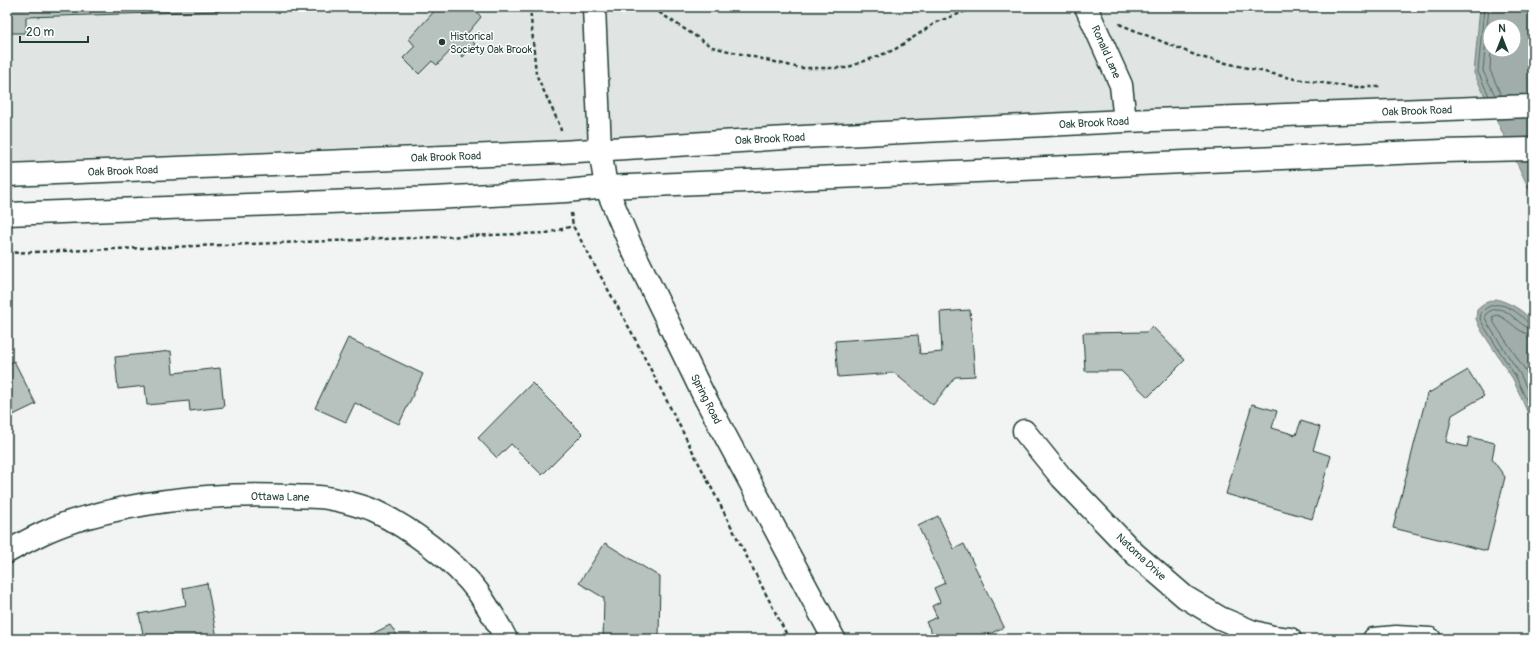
<svg xmlns="http://www.w3.org/2000/svg" width="1540" height="646" viewBox="0 0 1540 646" font-family="Pangolin,sans-serif">
<style>
.built{fill:#e0e4e3}
.water{fill:#a1adaa;stroke:#6d807b;fill-rule:evenodd}
.lines{fill:none;stroke-linecap:round;stroke-linejoin:round}
.shore{stroke:#536a63;stroke-width:1}
.building{fill:#b7c1bd;stroke:#1f3d34}
.minor-casing{stroke:#1f3d34;stroke-width:25}
.major-casing{stroke:#1f3d34;stroke-width:25}
.path{stroke:#1f3d34;stroke-width:2.5;stroke-dasharray:4 3;stroke-linecap:butt}
.minor{stroke:#fff;stroke-width:22}
.major{stroke:#fff;stroke-width:22}
.poi-dot{fill:#1f3d34;stroke:#fff;stroke-width:1.5}
.labels{text-anchor:middle;dominant-baseline:central;stroke-width:3;stroke-linejoin:round;paint-order:stroke}
.poi-label{font-size:11px;fill:#1f3d34;stroke:#fff;text-anchor:start}
.street-label{font-size:11px;fill:#1f3d34;stroke:#fff}
</style>
<rect width="100%" height="100%" fill="#f2f3f3"/>
<filter id="ink" filterUnits="userSpaceOnUse"><feTurbulence type="fractalNoise" baseFrequency=".025" numOctaves="2"/><feDisplacementMap in="SourceGraphic" scale="8" xChannelSelector="R" yChannelSelector="G"/><feConvolveMatrix kernelMatrix="1 2 1 2 8 2 1 2 1" color-interpolation-filters="sRGB"/></filter>
<g filter="url(#ink)">
<path class="built" d="M7,7h1506l-23,19v24l18,45 -896,42 -605,25z"/>
<path class="water" d="M1480,7h53v190l-59,-124zM1490,26h24v24h-24z
M1496,299c14,4 28,11 37,24v102l-20,-46 -32,-49 -5,-11 1,-9 8,-7z"/>
<g class="lines">
<path class="shore" d="M1484,7l-6,65 11,24
M1489,7l-6,64 12,24
M1491,50l-1,20 11,25
M1533,324h-4c-12,-14 -33,-29 -48,-11l-1,6 5,9 31,49 17,38
M1533,329c-16,-1 -29,-33 -48,-14v3l4,8 31,48 13,28
M1533,335c-14,0 -23,-16 -36,-20l-5,2 2,6 32,48 7,16"/>
</g>
<path class="building" d="M7,7h213l-1,4 -193,6v16h-19z
M438,7h41l-3,4 5,6 -15,18 9,9 -12,13 -9,-10 -17,18 -5,-4 -13,13 -16,-16 12,-12 -6,-7z
M970,310l5,66 -20,1 -22,28 -39,-32 -56,4 -3,-36 83,-6 2,19 22,-2 -2,-40z
M1152,326l33,34 -37,37 -27,-26h-36l-2,-38 64,-1z
M348,338l75,36 -24,50 -44,-21 -9,19 -31,-14z
M171,351l2,22 47,-5 4,39 -34,4 -1,-10 -42,4 -2,-19 -27,3 -3,-32z
M14,361l22,43 -29,14v-53z
M1468,370l16,26 -32,19 -6,27 21,5 2,-10 26,6 -3,16 13,18 -18,74 -94,-23 34,-134z
M532,383l51,51 -41,41 -31,-31 -14,14 -19,-20z
M1252,404l25,7 -5,17 24,7 5,-14 19,6 -7,23 18,6 -19,63 -86,-25z
M938,516l16,33 10,-5 40,83 -25,12h-19l-3,-5 -11,5h-11l-9,-17 11,-5 -5,-11 8,-4 -6,-14 11,-5 -27,-57z
M605,543l55,34 -1,62h-56l1,-41 -25,-15z
M207,583l10,55 -73,1 -5,-25 47,-9 -3,-17z
M390,625l10,14h-38z"/>
<g class="lines">
<defs>
<path id="minor" d="M594,7l6,142 6,38 24,57 73,150 131,245
M1086,7l35,78 4,36
M1024,431l38,47 72,75 51,44 35,21 31,13 22,6 17,2
M7,552c25,-14 49,-27 77,-34 66,-19 138,-25 207,-22 12,1 24,0 36,2 12,2 36,8 47,13 35,16 81,50 104,81 10,15 20,31 28,47
M1374,639l22,-2 34,2"/>
<path id="major" d="M7,175l554,-23 242,-15 322,-16 408,-15
M7,214l427,-16 132,-7 40,-4 836,-36 91,-2"/>
</defs>
<use href="#minor" class="minor-casing"/>
<use href="#major" class="major-casing"/>
<path class="path" d="M530,7l6,67 24,52 1,5
M655,7l2,4 55,36 88,21h46l48,-18 43,-28 40,-15
M1119,24l81,33 95,22 57,8h29
M571,213l2,13 59,107 157,306
M7,253l540,-20 26,-7"/>
<use href="#minor" class="minor"/>
<use href="#major" class="major"/>
</g>
</g>
<circle class="poi-dot" cx="442" cy="42" r="4"/>
<g class="labels">
<g class="poi-label">
<text x="450" y="36">Historical<tspan x="450" dy="13">Society Oak Brook</tspan></text>
</g>
<g class="street-label">
<text transform="translate(1106 52) rotate(66)">Ronald Lane</text>
<text transform="translate(1417 111) rotate(-2)">Oak Brook Road</text>
<text transform="translate(1094 123) rotate(-3)">Oak Brook Road</text>
<text transform="translate(770 139) rotate(-3)">Oak Brook Road</text>
<text transform="translate(446 157) rotate(-2)">Oak Brook Road</text>
<text transform="translate(123 171) rotate(-2)">Oak Brook Road</text>
<text transform="translate(706 399) rotate(63)">Spring Road</text>
<text transform="translate(280 497) rotate(1)">Ottawa Lane</text>
<text transform="translate(1141 557) rotate(43)">Natoma Drive</text>
</g>
</g>
<rect width="1540" height="646" fill="none" stroke="#fff" stroke-width="24"/>
<rect x="12" y="12" width="1516" height="622" fill="none" stroke="#1f3d34" stroke-width="1.5" filter="url(#ink)"/>
<g transform="translate(1502 38)"><circle r="19" fill="#ffffff" stroke="#a5b1ae"/>
<path d="M0-3L7 15L0 10L-7 15Z" fill="#1f3d34"/>
<text y="-6" font-size="11" font-weight="bold" text-anchor="middle" fill="#1f3d34">N</text>
</g>
<path d="M20 36v6h68v-6" fill="none" stroke="#1f3d34" stroke-width="2"/>
<text x="26" y="36" font-size="12" fill="#1f3d34" stroke="#ffffff" stroke-width="3" paint-order="stroke">20 m</text>
</svg>
